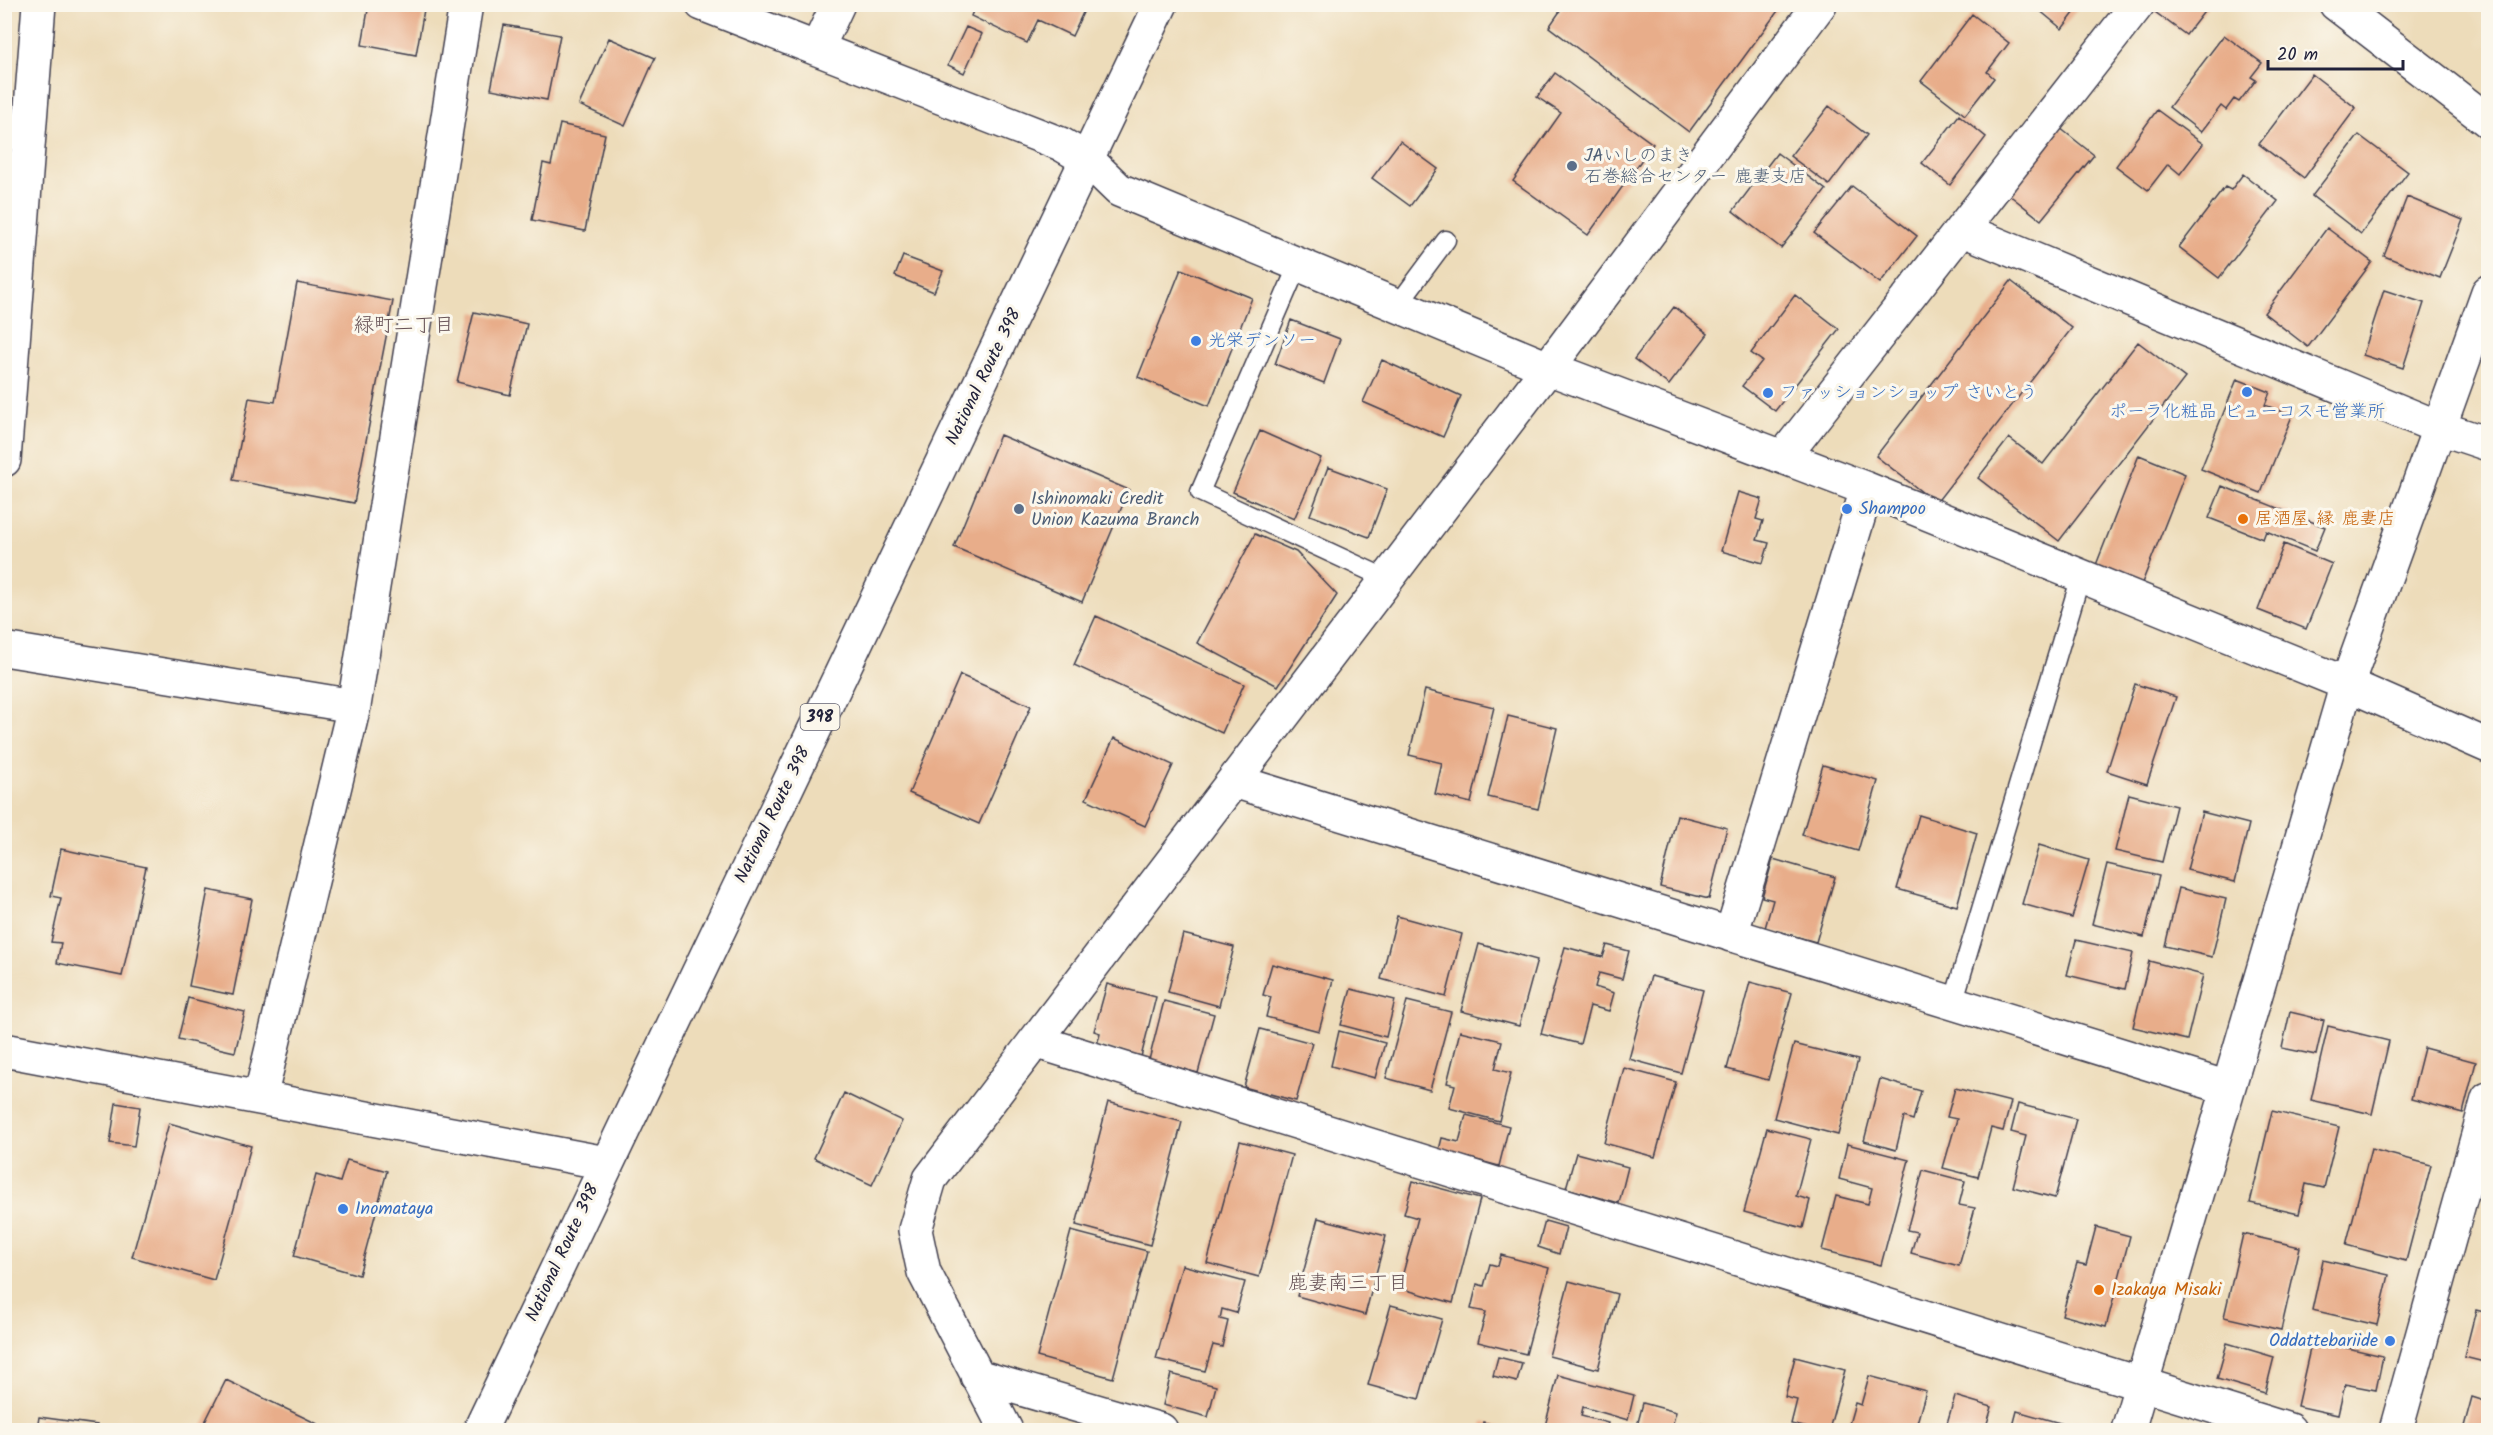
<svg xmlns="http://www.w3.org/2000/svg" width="2493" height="1435" viewBox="0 0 2493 1435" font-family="Kalam,'Klee One',sans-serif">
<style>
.building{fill:#e8ad8a}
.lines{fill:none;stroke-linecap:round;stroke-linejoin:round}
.lane-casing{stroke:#403e4e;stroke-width:21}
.street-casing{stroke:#403e4e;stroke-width:36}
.highway-casing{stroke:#403e4e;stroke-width:36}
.lane{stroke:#fff;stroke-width:18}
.street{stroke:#fff;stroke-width:33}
.highway{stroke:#fff;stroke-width:33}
.service-dot{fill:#5c6f8a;stroke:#fbf7ec;stroke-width:2}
.shop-dot{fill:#3f7fe0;stroke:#fbf7ec;stroke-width:2}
.food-dot{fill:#e8710a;stroke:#fbf7ec;stroke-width:2}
.labels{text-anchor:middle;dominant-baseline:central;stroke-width:6;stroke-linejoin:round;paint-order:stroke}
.shield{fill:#fbf7ec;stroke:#636270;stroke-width:1.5}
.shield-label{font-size:16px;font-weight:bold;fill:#22223b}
.service-label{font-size:18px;fill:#4e5e75;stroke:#fbf7ec;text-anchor:start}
.shop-label{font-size:18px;fill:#366cbe;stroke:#fbf7ec;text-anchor:start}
.street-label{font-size:18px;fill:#22223b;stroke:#fbf7ec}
.food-label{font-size:18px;fill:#c56008;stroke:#fbf7ec;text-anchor:start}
.neighbourhood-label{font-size:20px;fill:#675357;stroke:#fbf7ec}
</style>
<rect width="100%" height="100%" fill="#fbf7ec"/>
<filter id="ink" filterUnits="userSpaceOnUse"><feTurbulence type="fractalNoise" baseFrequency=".0167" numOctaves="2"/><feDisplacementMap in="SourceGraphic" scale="12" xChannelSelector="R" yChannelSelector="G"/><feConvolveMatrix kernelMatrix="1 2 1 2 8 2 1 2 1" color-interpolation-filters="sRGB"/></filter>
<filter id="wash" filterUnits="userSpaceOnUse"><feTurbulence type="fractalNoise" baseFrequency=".008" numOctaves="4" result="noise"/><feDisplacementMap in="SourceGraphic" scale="24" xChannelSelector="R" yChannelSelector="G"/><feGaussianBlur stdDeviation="1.35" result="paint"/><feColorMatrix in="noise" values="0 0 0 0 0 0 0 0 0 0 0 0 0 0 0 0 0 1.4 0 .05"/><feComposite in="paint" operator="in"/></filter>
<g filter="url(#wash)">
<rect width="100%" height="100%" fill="#eddcba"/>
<g id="blocks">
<path class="building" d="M369,4h56l-9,51 -54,-10z
M976,4h111l-15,32 -34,-16 -11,23 -56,-27z
M1565,4h218l-94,128 -140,-105z
M2032,4h49l-19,25z
M2155,4h55l-24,31 -35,-26z
M1972,14l37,29 -22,29 7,6 -29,37 -44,-34z
M504,25l56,10 -13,65 -56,-11z
M966,27l16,7 -18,39 -16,-8z
M2224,35l38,28 -11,14 5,3 -17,22 -5,-3 -8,11 -5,-4 -20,26 -32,-25z
M609,38l46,20 -30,68 -46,-21z
M1555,73l98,71 -65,91 -75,-54 48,-68 -24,-16z
M2312,74l44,34 -52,70 -45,-34z
M1829,106l38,29 -38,50 -39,-29z
M2157,110l46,34 -23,30 -12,-10 -20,26 -32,-24z
M1959,115l27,22 -36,48 -28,-22z
M560,124l45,10 -20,97 -53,-11 11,-57 8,2z
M2055,124l39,31 -53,65 -38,-30z
M2359,135l49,37 -47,62 -49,-38z
M1400,141l38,28 -28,37 -38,-28z
M1777,153l49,37 -45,58 -48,-37z
M2243,174l35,27 -59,77 -40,-31 46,-60 6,3z
M1852,186l65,50 -37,47 -66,-50z
M2407,197l56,23 -23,58 -56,-22z
M2327,228l45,34 -64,85 -44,-34z
M903,256l40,15 -9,21 -39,-16z
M1181,269l71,29 -43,108 -71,-29z
M2011,281l61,47 -136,175 -60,-47z
M297,283l96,18 -39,202 -121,-23 16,-82 26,4z
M2384,290l40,13 -21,65 -40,-13z
M1795,295l44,34 -64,82 -33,-25 20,-25 -11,-8z
M1674,307l34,27 -39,51 -35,-26z
M474,312l53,12 -17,71 -53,-13z
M1291,320l49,19 -16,44 -49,-19z
M2138,342l47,36 -126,163 -81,-63 31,-40 34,26z
M1382,360l79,36 -18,41 -80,-35z
M2237,379l33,13 -5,13 27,11 -31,77 -60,-24z
M1260,431l61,27 -27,61 -61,-27z
M1000,435l129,55 -47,112 -128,-55z
M2139,455l46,19 -43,109 -46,-18z
M1328,467l59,22 -18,48 -59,-22z
M2222,486l103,41 -10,24 -49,-20 -3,8 -54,-21z
M1738,492l24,7 -6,20 7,2 -6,19 12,3 -6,20 -42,-12z
M1255,534l41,18 41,43 -59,91 -81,-43z
M2284,544l48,20 -26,65 -48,-19z
M1096,616l148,68 -22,49 -148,-68z
M960,675l71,31 -52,118 -70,-31z
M2135,684l41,13 -29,87 -40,-13z
M1425,690l69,17 -23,96 -36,-9 7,-31 -33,-8z
M1508,716l49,12 -19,81 -50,-12z
M1114,738l59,27 -28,61 -59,-27z
M1823,765l55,16 -20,70 -56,-16z
M2129,794l47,12 -14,56 -47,-11z
M2202,812l47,12 -14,58 -48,-12z
M1677,815l50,13 -18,71 -49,-12z
M1919,815l58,18 -20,73 -60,-17z
M2039,845l50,15 -17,58 -50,-14z
M61,849l85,18 -24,109 -65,-13 4,-20 -10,-1 10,-44 -10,-2z
M1773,859l62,18 -19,65 -51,-14 8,-28 -11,-3z
M2107,864l52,12 -15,61 -52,-13z
M2179,888l47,11 -14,58 -47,-11z
M208,890l44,9 -19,96 -44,-9z
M1397,916l65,18 -16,63 -65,-18z
M1183,934l51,13 -15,59 -51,-14z
M2076,940l57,13 -8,36 -58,-14z
M1479,944l58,16 -18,66 -58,-15z
M1607,945l22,6 -7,28 -23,-6 -4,14 19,6 -5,18 -19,-5 -10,38 -39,-10 24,-87 38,10z
M2149,961l54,14 -16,65 -54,-13z
M1272,964l61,16 -14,51 -53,-14 5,-20 -8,-2z
M1651,976l52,14 -22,83 -52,-14z
M1750,982l42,11 -24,87 -41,-11z
M1107,984l49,13 -15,60 -44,-12 3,-12 -6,-2z
M1351,989l44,11 -9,37 -45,-12z
M188,998l57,14 -10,40 -57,-13z
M1164,1001l50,13 -16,59 -49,-13z
M1407,1001l44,11 -21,78 -44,-12z
M2290,1012l34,8 -8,35 -34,-7z
M2328,1026l61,15 -17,73 -61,-14z
M1260,1029l52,14 -16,58 -52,-14z
M1339,1031l46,12 -10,35 -44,-12z
M1460,1031l42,10 -7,28 16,4 -12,48 -50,-13 6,-23 -8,-2z
M1794,1044l64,16 -20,75 -64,-17z
M2424,1048l52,14 -13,51 -52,-14z
M1624,1068l52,14 -21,75 -51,-14z
M1880,1079l41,12 -8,29 -9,-3 -8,33 -32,-9z
M1955,1088l56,14 -8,29 -12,-3 -13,49 -35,-9 14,-49 -10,-2z
M844,1093l58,28 -30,64 -58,-27z
M1108,1102l74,20 -32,123 -74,-20z
M116,1103l24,4 -6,39 -24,-3z
M2018,1104l58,15 -21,79 -42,-11 13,-51 -15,-4z
M2272,1111l67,16 -15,61 -18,-4 -7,30 -49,-11z
M1466,1115l43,11 -10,40 -60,-16 3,-12 17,4z
M169,1123l82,23 -37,134 -82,-23z
M1767,1128l44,11 -15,57 14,4 -7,28 -59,-16z
M1240,1141l52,14 -33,122 -52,-14z
M1847,1144l62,16 -28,105 -59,-15 14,-54 32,8 4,-16 -33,-9z
M2371,1149l60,16 -25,96 -60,-16z
M1576,1153l52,14 -9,36 -53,-15z
M347,1160l40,11 -28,104 -65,-19 22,-81 24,7z
M1923,1170l42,11 -6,24 16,3 -16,58 -48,-13 6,-21 -10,-2z
M1413,1181l67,18 -27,104 -54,-15 19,-70 -14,-4z
M1318,1218l68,18 -21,79 -68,-19z
M1545,1221l21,6 -7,27 -21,-7z
M2096,1227l34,9 -24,91 -44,-12 15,-52 9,2z
M1071,1231l76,20 -34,127 -76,-21z
M2243,1234l57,13 -19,83 -57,-13z
M1501,1255l48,13 -23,86 -48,-12 8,-30 -15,-3 6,-25 7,2 6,-22 8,2z
M2323,1260l66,15 -12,50 -65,-15z
M1182,1265l63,17 -9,31 -14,-4 -2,10 8,2 -6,26 -9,-2 -8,26 -49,-12z
M1569,1281l48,13 -19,75 -49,-13z
M1391,1305l51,14 -23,80 -51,-14z
M2476,1310l12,3v50l-24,-6z
M2312,1340l71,16 -7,34 -31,-6 -7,31 -41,-9z
M2227,1343l47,14 -9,36 -48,-14z
M1498,1357l24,6 -5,19 -24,-6z
M1795,1357l50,13 -16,60h-12l-26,-6 6,-24 -12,-3z
M1171,1374l45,12 -8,31 -45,-12z
M1558,1375l76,20 -6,25 -45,-13 -2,9 27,7 -2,7h-62z
M1869,1376l57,15 -11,39h-60l1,-5 -7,-1 6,-21 6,2z
M226,1380l104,50h-129z
M1955,1396l37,11 -7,23h-40z
M2472,1397l16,5v28h-25z
M1643,1403l33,9 -5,18h-35z
M2017,1411l61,17 -1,2h-65z
M39,1417l58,8 -1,5h-59z
M1483,1422l29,8h-31z
M1699,1423l27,7h-29z"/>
</g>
</g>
<g filter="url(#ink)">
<use href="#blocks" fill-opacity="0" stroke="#403e4e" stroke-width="1.5"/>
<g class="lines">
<defs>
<path id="lane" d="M1298,265l-98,227 187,87
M1397,306l49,-66
M1953,1003l128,-427"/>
<path id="street" d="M702,4l359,140 27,16 31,30 429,178 319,121 480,195 141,62
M2336,4l152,117
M817,49l21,-45
M1963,230l477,198 48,16
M1784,456l354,-452
M4,460l35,-456
M4,649l350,57
M1234,781l994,307
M1731,935l136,-446
M1035,1041l1254,389
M4,1050l602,113
M260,1098l94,-392 112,-702
M977,1376l184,54
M1006,1430l-82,-158 -9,-42 15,-51 618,-811 272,-364
M2128,1430l219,-746 141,-392
M2396,1430l92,-331"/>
<path id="highway" d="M480,1430l681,-1426"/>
</defs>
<use href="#lane" class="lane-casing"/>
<use href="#street" class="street-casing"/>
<use href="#highway" class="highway-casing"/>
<use href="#lane" class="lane"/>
<use href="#street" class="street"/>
<use href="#highway" class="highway"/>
</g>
</g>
<g class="service-dot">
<circle cx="1572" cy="166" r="6"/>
<circle cx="1019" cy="509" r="6"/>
</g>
<g class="shop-dot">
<circle cx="1196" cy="341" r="6"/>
<circle cx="2247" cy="392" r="6"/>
<circle cx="1768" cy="393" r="6"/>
<circle cx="1847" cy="509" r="6"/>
<circle cx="343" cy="1209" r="6"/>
<circle cx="2390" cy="1341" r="6"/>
</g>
<g class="food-dot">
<circle cx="2243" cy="519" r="6"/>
<circle cx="2099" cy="1290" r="6"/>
</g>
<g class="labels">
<rect class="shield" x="800.5" y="704" width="39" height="26" rx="4.5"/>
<g class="shield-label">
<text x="820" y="717">398</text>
</g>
<g class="service-label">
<text x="1584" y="156">JAいしのまき<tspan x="1584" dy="21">石巻総合センター 鹿妻支店</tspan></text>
<text x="1031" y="499">Ishinomaki Credit<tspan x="1031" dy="21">Union Kazuma Branch</tspan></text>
</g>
<g class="shop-label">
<text x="1208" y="341">光栄デンソー</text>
<text x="1780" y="393">ファッションショップ さいとう</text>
<text x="2247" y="412" text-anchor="middle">ポーラ化粧品 ビューコスモ営業所</text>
<text x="1859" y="509">Shampoo</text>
<text x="355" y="1209">Inomataya</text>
<text x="2378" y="1341" text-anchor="end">Oddattebariide</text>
</g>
<g class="street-label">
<text transform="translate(984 377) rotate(-64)">National Route 398</text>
<text transform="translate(773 815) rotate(-64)">National Route 398</text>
<text transform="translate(563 1253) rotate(-65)">National Route 398</text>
</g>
<g class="food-label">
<text x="2255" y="519">居酒屋 縁 鹿妻店</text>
<text x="2111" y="1290">Izakaya Misaki</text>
</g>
<g class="neighbourhood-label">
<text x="404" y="326">緑町二丁目</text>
<text x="1348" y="1284">鹿妻南三丁目</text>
</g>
</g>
<rect width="2493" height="1435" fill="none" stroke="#fbf7ec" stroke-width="24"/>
<path d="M2268 60v9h135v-9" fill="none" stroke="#22223b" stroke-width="3"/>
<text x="2277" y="60" font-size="18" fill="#22223b" stroke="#fbf7ec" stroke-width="4.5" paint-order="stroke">20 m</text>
</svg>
